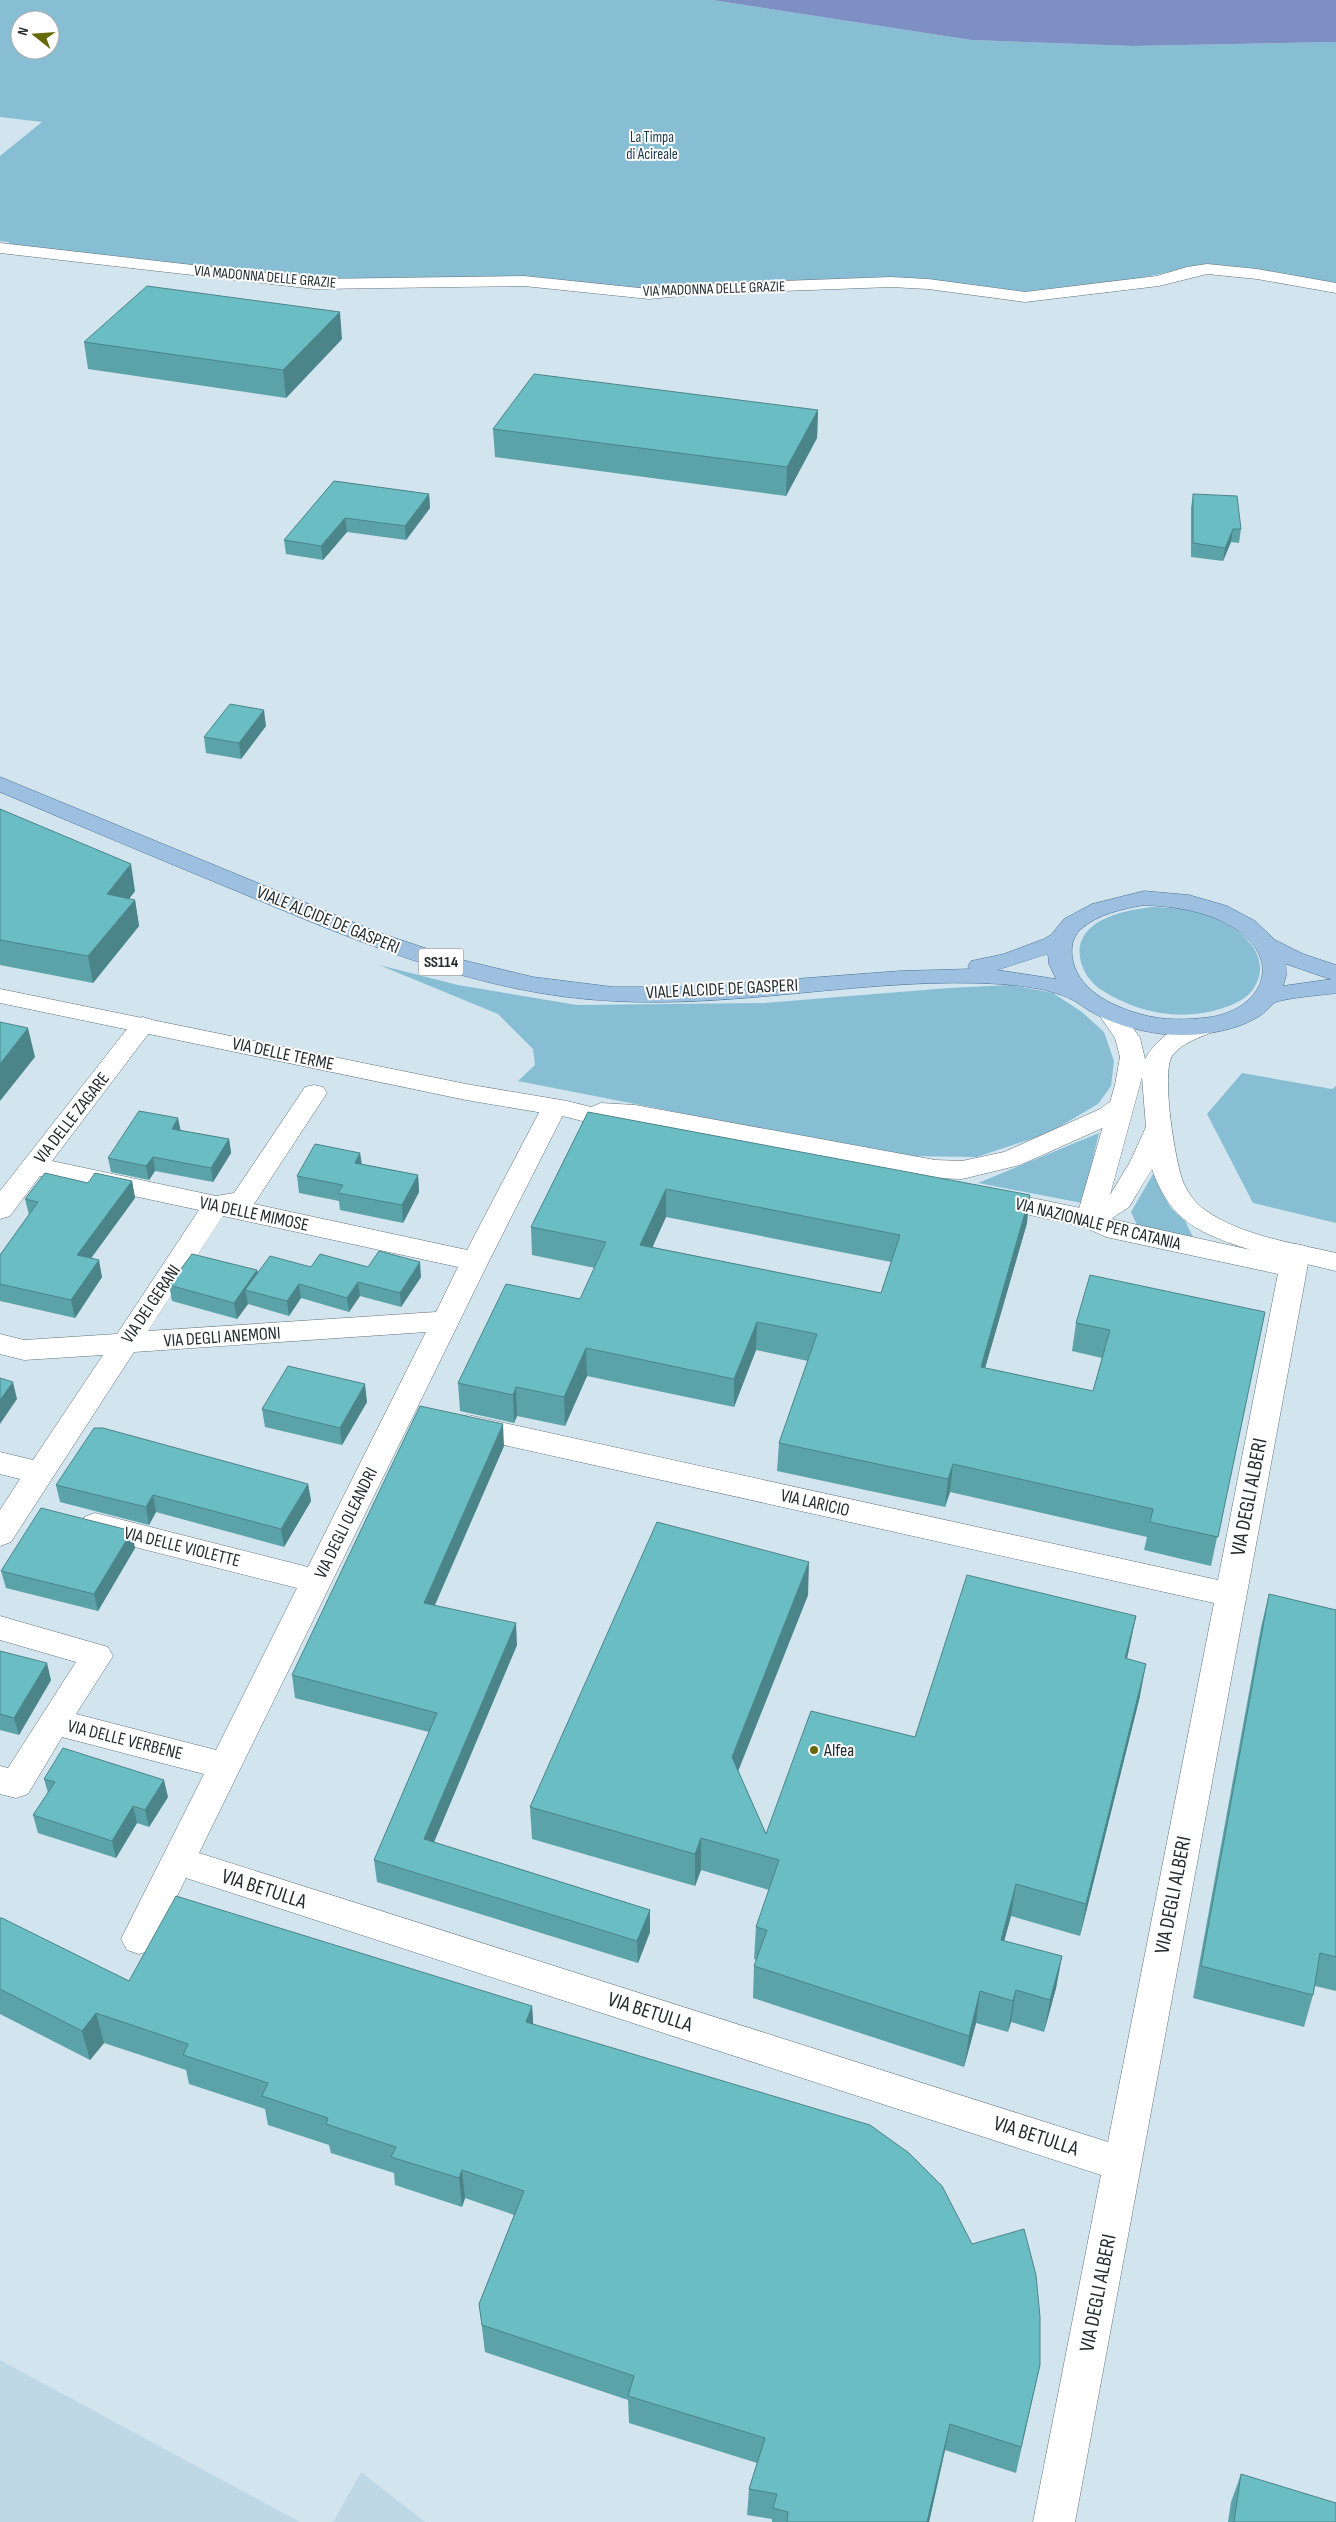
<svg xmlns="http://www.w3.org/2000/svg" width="1336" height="2522" viewBox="0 0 1336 2522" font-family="'Sofia Sans Condensed',sans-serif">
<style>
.built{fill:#bed9e5}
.green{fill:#87bed4;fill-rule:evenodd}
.water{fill:#7e8fc4}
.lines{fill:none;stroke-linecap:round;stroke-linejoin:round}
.minor-casing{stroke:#62737b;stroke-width:1}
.tertiary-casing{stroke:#62737b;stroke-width:1}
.secondary-casing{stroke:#62737b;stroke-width:1}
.primary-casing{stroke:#497195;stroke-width:1}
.minor{fill:#fff;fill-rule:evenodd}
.tertiary{fill:#fff;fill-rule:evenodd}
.secondary{fill:#fff;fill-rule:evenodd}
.primary{fill:#9ec0e0;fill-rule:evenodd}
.wall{fill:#5ca3a9;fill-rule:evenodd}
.shaded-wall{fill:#4b8489}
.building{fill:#6bbdc4;stroke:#4b8489;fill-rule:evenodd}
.poi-dot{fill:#656908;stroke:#fff;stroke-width:2}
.labels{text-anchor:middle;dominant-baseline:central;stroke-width:4;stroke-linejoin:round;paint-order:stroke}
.far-park-label{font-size:15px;fill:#1a3b48;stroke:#fff}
.far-street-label{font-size:15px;fill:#242c2f;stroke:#fff}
.shield{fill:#fff;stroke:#666b6d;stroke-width:1}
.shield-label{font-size:16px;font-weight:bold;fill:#242c2f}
.street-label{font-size:18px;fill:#242c2f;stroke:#fff}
.poi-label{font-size:18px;fill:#242c2f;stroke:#fff;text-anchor:start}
.near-street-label{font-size:21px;fill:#242c2f;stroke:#fff}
</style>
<rect width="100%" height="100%" fill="#d2e5ee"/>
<path class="built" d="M0,2360l300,162h-300z
M361,2472l64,50h-92z"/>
<path class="green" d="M0,0h712l259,40 162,6 203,-4v242l-152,-15 -49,10 -112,13 -96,-13 -278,12 -111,-11 -218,1 -311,-36v-3l-9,-1v-85l42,-34 -42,-5zM20,20h30v30h-30z
M1151,907c19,1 38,1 56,8 30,11 68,38 47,73 -6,10 -21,17 -31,20 -42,14 -87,5 -123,-19 -10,-7 -18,-19 -20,-31 -5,-38 42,-47 71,-51z
M379,965l79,20 119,20 187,-2 185,-15 61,-3 43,8 29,19 22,20 10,29 -3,25 -13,18 -49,29 -72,24 -76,-1 -383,-75 17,-16 -2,-16 -35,-35z
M1242,1073l90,16 4,-3v137l-83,-20 -46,-89z
M1099,1133l-17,70 -104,-20z
M1153,1174l17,33 15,14 8,16 -56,-12 -6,-13z"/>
<path class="water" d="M712,0h624v42l-203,4 -162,-6z"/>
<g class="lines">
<defs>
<path id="minor" d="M0,243l315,36 209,-3 125,13 53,-5 189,-7 37,2 97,13 132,-16 30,-9 20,-3 50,5 79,14v10l-79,-14 -50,-5 -48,12 -134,16 -97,-13 -37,-2 -189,7 -53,5 -125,-13 -209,3 -315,-36z
M143,1017l9,3 3,5 -103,136 164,35 18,-3 71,-106 9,-2 9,2 4,6 -73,111 213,46 78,-149 9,-2 9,2 4,6 -78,154 -290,592 909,289 106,-539 -746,-166 -10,-3 -5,-8 5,-8 10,-3 750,165 64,-327 4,-7 10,-2 10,2 4,7 -235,1269h-42l68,-347 -915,-297 -35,72 -12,4 -12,-4 -6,-11 83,-165 -142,-37 -34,57 -12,4 -16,-4v-28l8,2 68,-106 -76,-22v-24l108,31 5,9 -37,58 140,36 81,-162 -202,-51 -11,-4 -4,-8 4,-8 11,-4 213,54 118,-235 -292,20 -123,190 -11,4v-36l20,-31 -20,-5v-22l33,8 70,-105 -79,5 -24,-6v-20l24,6 93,-6 82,-124 -159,-34 -30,40 -10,3v-28l134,-171zM223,1216l235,51 -22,45 -288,19z"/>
<path id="tertiary" d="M0,989l466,95 101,17 24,6 10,-4 34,2 300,55 27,1 42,-9 96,-43c10,-8 17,-12 30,-9l4,6 -16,15 -98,44 -58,14 -27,-1 -300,-57 1,3 -4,6 -9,2 -56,-15 -101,-17 -466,-97z
M993,1190l97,20 10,3 4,6 -4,6 -10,3 -106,-23 -4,-6 4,-6z"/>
<path id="secondary" d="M1109,1004l9,3 22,31 5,21c12,-22 44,-45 70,-38l3,5 -3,5c-14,6 -34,12 -43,25 -11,17 3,108 12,128 5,10 12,20 21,26 37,26 88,33 131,43v18l-42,-10 3,5 -4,7 -10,2 -177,-38 -26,-12 -4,-6 39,-134 5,-28 -5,-19 -18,-26 3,-5zM1142,1077l4,50 -16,35 -20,33zM1152,1169c18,53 49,65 99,81l-140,-31 18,-12z"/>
<path id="primary" d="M0,777l377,155 81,27 75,18 80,10h75l212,-16 70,-2 -2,-3 3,-5 33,-7 40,-15 7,-4 13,-16 28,-15 52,-13 45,4 38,11 28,15 20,19 28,14 33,11v28c-12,2 -54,5 -62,10 -5,4 -9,10 -16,14 -27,16 -64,20 -95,17 -25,-3 -51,-10 -73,-23 -6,-3 -11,-8 -17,-11 -28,-14 -66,-16 -97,-17 -121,-3 -241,25 -363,18 -132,-6 -254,-59 -374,-109 -80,-33 -159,-66 -239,-100zM1144,905c34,2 65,6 93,25 47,32 24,79 -26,87 -23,3 -48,4 -71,-3 -29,-8 -64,-25 -68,-58 -1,-10 1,-20 9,-27 17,-15 41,-20 63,-24zM1048,954l1,10 7,15 -59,-9zM1286,964l41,14 5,1 -49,7 3,-10z"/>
</defs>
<use href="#minor" class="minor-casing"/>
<use href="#tertiary" class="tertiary-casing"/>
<use href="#secondary" class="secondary-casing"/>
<use href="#primary" class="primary-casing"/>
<use href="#minor" class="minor"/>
<use href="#tertiary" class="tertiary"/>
<use href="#secondary" class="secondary"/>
<use href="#primary" class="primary"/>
</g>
<path class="wall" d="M342,339l-56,59 -198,-29 -4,-27z
M818,410l-1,28 -31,58 -291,-39 -2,-28z
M334,481l95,13 1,14 -24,32 -59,-8 -24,28 -37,-6 -2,-14z
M1193,494l48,35 -2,14 -8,-1 -8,19 -32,-4v-49z
M266,726l-25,33 -35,-6 -2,-16z
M0,809l135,82 -6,8 6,1 4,26 -46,57 -93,-18z
M588,1112l439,111 -42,145 108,23 9,-33 -30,-7 4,-28 189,-11 -54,254 -67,-16 3,-13 -197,-45 -5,15 -168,-36 2,-28 29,-82 -52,-11 -22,57 -147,-31 -22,50 -48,-10 -3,7 -54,-12 -2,-28 122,-84 15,-31 -63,-13 -1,-28zM666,1217l225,45 -10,31 -229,-46z
M180,1130l49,9 2,14 -18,29 -58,-11 -6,9 -38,-8 -3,-14z
M360,1153l2,11 56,11 1,17 -16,31 -63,-13 -1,-9 -40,-8 -2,-17z
M132,1181l3,17 -44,60 11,19 -27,41 -75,-17v-46l29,-40 -4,-16 63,-16z
M311,1267h57l53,10 -20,30 -41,-11 -11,16 -48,-14 -12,18 -41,-12 -11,15 -65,-18 -3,-16 88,-15 1,3z
M367,1402l-25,43 -77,-18 -3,-18z
M504,1446l-69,159 82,40 -83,197 216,68v22l-12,31 -261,-81 -3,-22 55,-128 -134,-34 -3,-23z
M308,1484l3,17 -27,46 -128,-35 -7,13 -89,-23 -4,-17z
M135,1548l-37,63 -92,-23 -5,-17z
M1269,1594l67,16v381l-21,-5 -2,9 -9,32 -111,-29 68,-371z
M808,1595l-70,176 28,63 149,-97 221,-121 -9,43 13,37 -60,240 -69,-20 -7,25 58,15 -6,32 -12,44 -33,-10 -3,10 -32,-9 -12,44 -211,-69 1,-32 3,-6 -3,-1 2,-32 13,-37 -68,-20 -6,16 -163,-47 -2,-32z
M0,1651l51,29 -32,55 -19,-5z
M44,1779l124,18 -19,30 -12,-4 -21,35 -78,-25 -5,-18 15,-22z
M0,1918l129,63 403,25 1,18 439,220 68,121 -24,108 -71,-23 -16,72h-157v-3l-25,-4 2,-26 8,-26 -128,-40 -1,-23 -143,-48 -6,-48 35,-89 -49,-17 -3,9 -67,-22 -1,-12 -63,-20 -2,-8 -61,-20 -3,-16 -76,-25 -3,-14 -82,-27 -14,17 -90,-46z
M1241,2474l95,48h-108l3,-20z"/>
<path class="shaded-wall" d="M340,312l2,27 -56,59 -3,-28z
M818,410l-1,28 -31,58 1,-29z
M429,494l1,14 -24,32 -1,-14z
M345,518l2,14 -24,28 -2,-14z
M1233,529l-2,13 -8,19 2,-13z
M264,710l2,16 -25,33 -2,-16z
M131,864l4,27 -23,30 -5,-27z
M135,900l4,26 -46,57 -5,-27z
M28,1028l7,29 -35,44v-37z
M178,1118l3,14 -9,-3z
M229,1139l2,14 -18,29 -2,-14z
M360,1153l2,17 -7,-7z
M153,1157l2,14 -6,9 -3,-14z
M418,1175l1,17 -16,31 -1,-18z
M132,1181l3,17 -54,74 -4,-17z
M666,1189v28l-25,56 -1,-28z
M1030,1195l-3,28 -50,173 4,-29z
M99,1260l3,17 -27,41 -4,-18z
M420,1262l1,15 -20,30 -1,-14z
M257,1270l3,16 -15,4 3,14 -11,15 -3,-16z
M358,1282l2,14 -11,16 -2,-14z
M299,1284l2,14 -12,18 -2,-15z
M757,1322l-1,28 -22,57v-28z
M586,1348l1,28 -22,50 -1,-29z
M13,1382l4,17 -17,25v-24z
M365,1384l2,18 -25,43 -2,-17z
M516,1387l1,29 -3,7 -1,-28z
M503,1424l1,22 -78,179 -2,-22z
M953,1464l-3,28 -5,15 3,-28z
M308,1484l3,17 -27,46 -3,-18z
M153,1495l3,17 -7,13 -3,-18z
M132,1531l3,17 -37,63 -4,-17z
M809,1562l-1,33 -77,194 1,-32z
M1136,1616l-7,33 -10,42 6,-33z
M516,1623l1,22 -91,216 -2,-22z
M47,1663l4,17 -32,55 -5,-17z
M1146,1664l-6,32 -60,240 6,-32z
M164,1780l4,17 -19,30 -4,-17z
M133,1806l4,17 -21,35 -4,-17z
M701,1838v32l-6,16v-32z
M1016,1884l-5,32 -15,55 5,-31z
M650,1910v22l-12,31 -1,-22z
M1062,1956l-6,32 -12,44 6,-32z
M1016,1990l-5,32 -3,10 5,-31z
M980,1991l-4,32 -12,44 5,-31z
M532,2006l2,29 -8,-13z
M96,2013l8,30 -14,17 -8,-29z
M462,2170l3,28 -3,9 -3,-29z
M950,2424l-5,26 -16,72h-2z"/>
<path class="building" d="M147,286l193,26 -57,58 -199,-28z
M534,374l284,36 -31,57 -294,-38z
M334,481l95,13 -24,32 -60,-8 -24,28 -37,-6z
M1193,494l44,2 4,33h-8l-8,19 -32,-5z
M230,704l34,6 -25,33 -35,-6z
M0,809l131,55 -24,30 28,6 -47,56 -88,-16z
M0,1022l28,6 -28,36z
M139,1111l39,7 -6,11 57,10 -18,29 -58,-11 -7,9 -38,-8z
M588,1112l442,83 -49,172 112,24 17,-61 -34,-7 14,-48 175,37 -47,225 -68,-15 3,-13 -200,-45 -5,15 -169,-36 38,-109 -60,-12 -23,57 -148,-31 -22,49 -48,-10 -3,8 -55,-12 48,-99 74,15 26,-57 -75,-15zM666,1189l234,46 -19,58 -241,-48z
M315,1144l45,9 -5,10 63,12 -16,30 -64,-12 5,-8 -46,-9z
M45,1173l43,10 7,-10 37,8 -55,74 22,5 -28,40 -71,-16v-29l38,-53 -13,-3z
M379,1251l41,11 -20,31 -42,-11 -11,16 -48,-14 -12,17 -42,-11 25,-34 41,11 9,-13 48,13z
M192,1254l65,16 -23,33 -65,-18z
M288,1366l77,18 -25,44 -78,-19z
M0,1378l13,4 -13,18z
M420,1406l83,18 -79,179 92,20 -92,216 226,71 -13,31 -263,-81 63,-147 -145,-38z
M94,1428h9l205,56 -27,45 -128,-34 -7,12 -90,-22z
M41,1508l91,23 -38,63 -93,-23z
M657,1522l152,40 -77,195 34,77 45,-123 104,26 52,-162 169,41 -11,42 21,6 -60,240 -70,-20 -15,56 61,16 -12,44 -34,-10 -3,11 -33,-10 -11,45 -215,-70 13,-36 -11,-3 23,-67 -78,-22 -6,16 -165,-47z
M1269,1594l67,16v347l-16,-4 -7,42 -112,-29z
M0,1651l47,12 -33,55 -14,-4z
M63,1748l101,32 -19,30 -12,-4 -21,35 -79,-26 22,-33 -11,-3z
M176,1896l356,110 -6,16 344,103 39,28 33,33 30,58 52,-15 12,46 4,42v48l-19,82 -71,-23 -23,98h-140l1,-10 -15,-4 4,-14 -28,-5 16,-51 -137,-42 6,-20 -152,-51 -3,-21 45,-113 -62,-21 -3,8 -68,-21 5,-10 -70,-23 2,-6 -66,-22 6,-13 -85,-28 5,-11 -92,-31 -14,18 -82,-42v-71h2l127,63z
M1241,2474l95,29v19h-102z"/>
<circle class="poi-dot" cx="814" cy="1750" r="5"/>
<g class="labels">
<g class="far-park-label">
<text x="652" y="137">La Timpa<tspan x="652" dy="17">di Acireale</tspan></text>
</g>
<g class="far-street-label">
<text transform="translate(265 277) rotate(5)">VIA MADONNA DELLE GRAZIE</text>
<text transform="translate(714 289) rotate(-2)">VIA MADONNA DELLE GRAZIE</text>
</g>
<rect class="shield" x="418.5" y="948.5" width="45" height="27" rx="4"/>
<g class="shield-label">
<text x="441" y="962">SS114</text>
</g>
<g class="street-label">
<text transform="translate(328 920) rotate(22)">VIALE ALCIDE DE GASPERI</text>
<text transform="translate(722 989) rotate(-3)">VIALE ALCIDE DE GASPERI</text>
<text transform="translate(283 1054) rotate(12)">VIA DELLE TERME</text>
<text transform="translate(72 1118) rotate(-52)">VIA DELLE ZAGARE</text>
<text transform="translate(254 1214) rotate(12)">VIA DELLE MIMOSE</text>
<text transform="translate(1098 1224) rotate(14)">VIA NAZIONALE PER CATANIA</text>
<text transform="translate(151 1304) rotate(-56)">VIA DEI GERANI</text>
<text transform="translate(222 1337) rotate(-4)">VIA DEGLI ANEMONI</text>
<text transform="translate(815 1503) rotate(13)">VIA LARICIO</text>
<text transform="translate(346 1523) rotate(-64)">VIA DEGLI OLEANDRI</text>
<text transform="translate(182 1547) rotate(14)">VIA DELLE VIOLETTE</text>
<text transform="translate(125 1740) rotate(14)">VIA DELLE VERBENE</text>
</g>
<g class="poi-label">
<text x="824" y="1750">Alfea</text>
</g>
<g class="near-street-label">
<text transform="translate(1249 1497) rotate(-79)">VIA DEGLI ALBERI</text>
<text transform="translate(264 1889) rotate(18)">VIA BETULLA</text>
<text transform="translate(1173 1895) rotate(-79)">VIA DEGLI ALBERI</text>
<text transform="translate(650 2012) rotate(18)">VIA BETULLA</text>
<text transform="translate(1036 2136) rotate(18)">VIA BETULLA</text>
<text transform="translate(1098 2293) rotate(-79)">VIA DEGLI ALBERI</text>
</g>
</g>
<g transform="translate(35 35) rotate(287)"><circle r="24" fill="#ffffff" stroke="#a7abac"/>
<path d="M0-4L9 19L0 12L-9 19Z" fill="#656908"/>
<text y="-8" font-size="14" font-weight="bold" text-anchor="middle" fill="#242c2f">N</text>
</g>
</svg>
